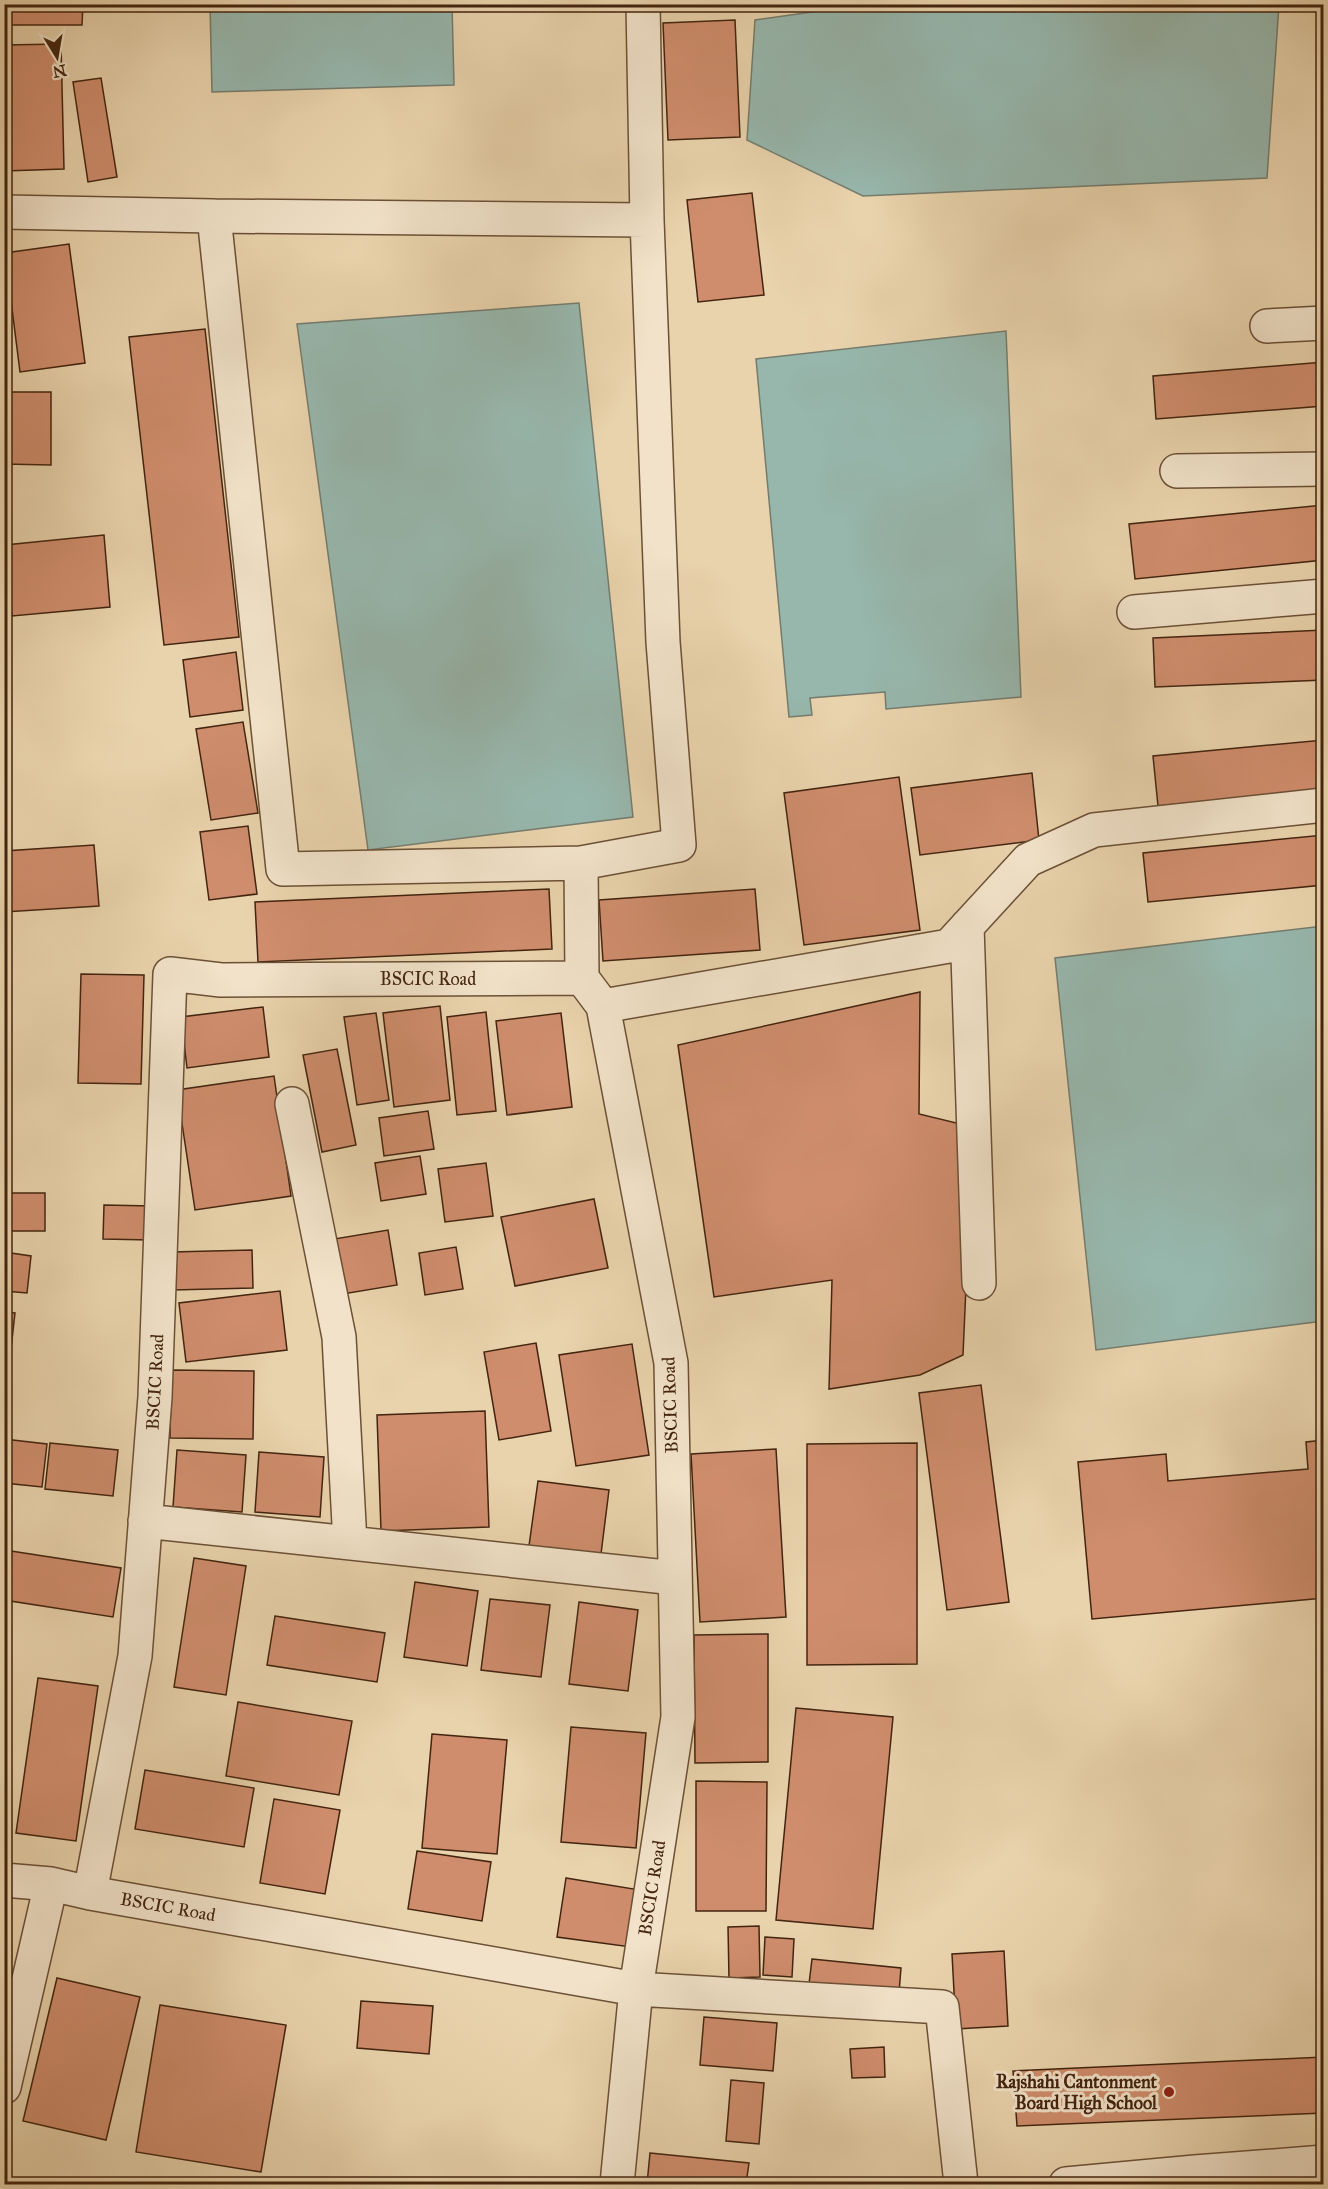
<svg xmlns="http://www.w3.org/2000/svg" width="1328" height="2189" viewBox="0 0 1328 2189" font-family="'IM FELL Great Primer',serif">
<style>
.water{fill:#97b7ad;stroke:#757c6e;stroke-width:1.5}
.building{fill:#cf8d6d;stroke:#43240f;stroke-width:1.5}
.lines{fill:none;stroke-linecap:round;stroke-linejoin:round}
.minor-casing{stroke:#6c5036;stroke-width:36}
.minor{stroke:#f1e2c9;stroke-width:33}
.poi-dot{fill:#8f2418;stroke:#f1e2c9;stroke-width:2}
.labels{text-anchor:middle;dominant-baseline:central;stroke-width:6;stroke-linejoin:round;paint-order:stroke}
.street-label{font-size:18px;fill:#43240f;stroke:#f1e2c9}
.poi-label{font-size:18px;font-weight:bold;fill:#43240f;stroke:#f1e2c9;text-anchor:end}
</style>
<rect width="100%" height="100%" fill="#e9d3ac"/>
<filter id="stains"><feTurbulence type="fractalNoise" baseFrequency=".00333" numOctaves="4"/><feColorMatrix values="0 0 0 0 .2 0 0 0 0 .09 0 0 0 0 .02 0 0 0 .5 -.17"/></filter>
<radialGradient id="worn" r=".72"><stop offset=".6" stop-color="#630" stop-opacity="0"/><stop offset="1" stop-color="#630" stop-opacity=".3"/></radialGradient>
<path class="water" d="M869,4l410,1 -12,173 -404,18 -116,-56 8,-120z
M210,5h242l2,80 -242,7z
M579,303l54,514 -265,33 -71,-526z
M1006,331l15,366 -135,12 -1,-17 -75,6 2,17 -23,2 -33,-358z
M1323,926v395l-227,29 -41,-392z"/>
<path class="building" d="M4,4h79l-1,21h-78z
M735,20l5,117 -72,3 -5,-117z
M61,44l3,125 -60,2v-126z
M101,78l16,99 -29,5 -15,-100z
M752,193l12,102 -66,7 -11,-102z
M69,244l16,119 -65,9 -15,-119z
M205,329l34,308 -75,8 -35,-308z
M1324,362v44l-168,13 -3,-43z
M5,392h46v73l-47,-1z
M1324,505v55l-189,19 -6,-55z
M104,535l6,72 -98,9 -7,-71z
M1324,630v50l-169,7 -2,-49z
M236,652l7,58 -53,7 -7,-57z
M243,722l15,91 -47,7 -15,-91z
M1324,740v49l-166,17 -5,-50z
M1032,773l7,67 -119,15 -9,-67z
M899,777l21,153 -116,15 -20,-152z
M248,826l9,68 -48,6 -9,-68z
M1324,835v50l-176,17 -5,-49z
M94,845l5,61 -95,6v-61z
M549,889l3,60 -294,13 -3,-60z
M755,889l5,61 -157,11 -4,-61z
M81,974l63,1 -3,109 -63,-1z
M920,992l-1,122 54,13 -10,228 -43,20 -91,14 3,-109 -118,17 -36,-252z
M440,1006l10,94 -56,7 -11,-94z
M263,1007l6,50 -82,11 -6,-51z
M486,1012l10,99 -39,4 -10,-98z
M376,1013l13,87 -32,5 -13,-88z
M561,1013l11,94 -65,8 -11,-94z
M337,1049l19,96 -34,7 -19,-97z
M274,1076l17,120 -96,14 -18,-120z
M428,1111l6,38 -50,7 -5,-38z
M420,1156l6,38 -45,7 -6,-38z
M486,1163l7,53 -48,6 -7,-53z
M4,1193h41v38h-41z
M594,1199l14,69 -93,18 -14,-69z
M104,1205l47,1 -1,34 -47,-1z
M388,1230l9,55 -54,9 -9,-55z
M456,1247l7,42 -38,6 -6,-42z
M252,1250l1,38 -81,2 -1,-38z
M4,1252l27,4 -4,37 -23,-2z
M280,1291l7,59 -101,12 -7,-59z
M4,1312l11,1 -10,90h-1z
M536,1343l15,88 -52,9 -15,-88z
M632,1344l17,111 -73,11 -17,-111z
M171,1370l83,1 -1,68 -83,-1z
M981,1385l28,217 -62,8 -28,-217z
M485,1411l4,116 -108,4 -4,-116z
M4,1439l43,5 -5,43 -38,-4z
M1324,1440v158l-232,21 -14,-157 88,-8 2,27 140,-12 -2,-27z
M50,1443l68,7 -5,46 -68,-7z
M917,1443v221l-110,1v-221z
M776,1449l10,168 -86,5 -9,-168z
M177,1450l69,5 -4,57 -69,-5z
M259,1452l65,5 -4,60 -65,-5z
M538,1481l71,9 -9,72 -72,-9z
M11,1551l110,17 -8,49 -109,-17z
M194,1558l52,8 -20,129 -52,-8z
M415,1582l63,9 -11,75 -63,-9z
M490,1599l60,6 -9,72 -60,-7z
M579,1602l59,8 -10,81 -59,-7z
M275,1616l110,17 -8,49 -110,-17z
M768,1634v128l-73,1 -1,-128z
M38,1678l60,8 -22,155 -60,-8z
M238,1702l114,19 -13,74 -113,-19z
M796,1708l97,9 -20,212 -97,-9z
M571,1727l75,6 -10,115 -75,-6z
M432,1734l75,6 -10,114 -75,-6z
M145,1770l109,18 -10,59 -109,-18z
M696,1781l71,1 -1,129h-70z
M274,1799l66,11 -15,84 -65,-11z
M417,1851l74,11 -9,59 -74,-12z
M566,1878l74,12 -9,57 -74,-10z
M759,1926l1,51 -31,1 -1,-51z
M765,1937l29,2 -2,38 -29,-2z
M1004,1951l4,75 -52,3 -4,-75z
M812,1959l89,9 -2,25 -90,-9z
M57,1978l83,19 -34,143 -83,-19z
M361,2001l72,5 -4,48 -72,-6z
M160,2005l126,20 -25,147 -125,-20z
M704,2017l73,6 -4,48 -73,-6z
M884,2047l1,30 -33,1 -2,-29z
M1324,2057v56l-307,13 -4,-55z
M731,2080l33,3 -5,61 -33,-3z
M650,2153l99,10 -3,21h-99z"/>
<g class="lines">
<defs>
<path id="minor" d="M643,4l4,216
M4,212l210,4 69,653 298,-6 1,115
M214,216l433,4 16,422 16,203 -98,18
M1267,326l57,-3
M1177,471l147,-2
M1134,612l190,-16
M967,926l12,357
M603,1006l346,-60 79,-86 66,-30 230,-25
M292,1104l47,233 11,206
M145,1521l530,57
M4,1880l47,4 39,9 546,96 306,18 19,177
M90,1893l45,-237 20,-259 15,-423 51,6 361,-2 21,28 68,357 7,354 -42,272 -19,195
M4,2087l47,-203
M1066,2184l129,-12 129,-10"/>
</defs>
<use href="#minor" class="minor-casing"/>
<use href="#minor" class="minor"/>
</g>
<circle class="poi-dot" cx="1169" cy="2092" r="6"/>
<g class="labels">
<g class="street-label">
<text x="428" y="979">BSCIC Road</text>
<text transform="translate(155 1382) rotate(-87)">BSCIC Road</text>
<text transform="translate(670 1405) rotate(-92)">BSCIC Road</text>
<text transform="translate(652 1888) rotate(-81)">BSCIC Road</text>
<text transform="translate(168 1907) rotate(10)">BSCIC Road</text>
</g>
<g class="poi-label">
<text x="1157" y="2082">Rajshahi Cantonment<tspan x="1157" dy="21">Board High School</tspan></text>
</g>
</g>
<rect width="1328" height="2189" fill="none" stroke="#e9d3ac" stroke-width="24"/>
<rect x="6" y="6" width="1316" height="2177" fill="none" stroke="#43240f" stroke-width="3"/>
<rect x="12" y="12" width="1304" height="2165" fill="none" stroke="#43240f" stroke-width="1.5"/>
<g transform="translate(57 57) rotate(169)" stroke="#f1e2c9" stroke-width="4.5" paint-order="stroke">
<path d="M0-4.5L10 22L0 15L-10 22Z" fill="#43240f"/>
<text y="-9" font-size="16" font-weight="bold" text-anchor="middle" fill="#43240f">N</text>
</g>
<rect width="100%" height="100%" filter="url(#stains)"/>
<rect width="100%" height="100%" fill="url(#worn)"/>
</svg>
